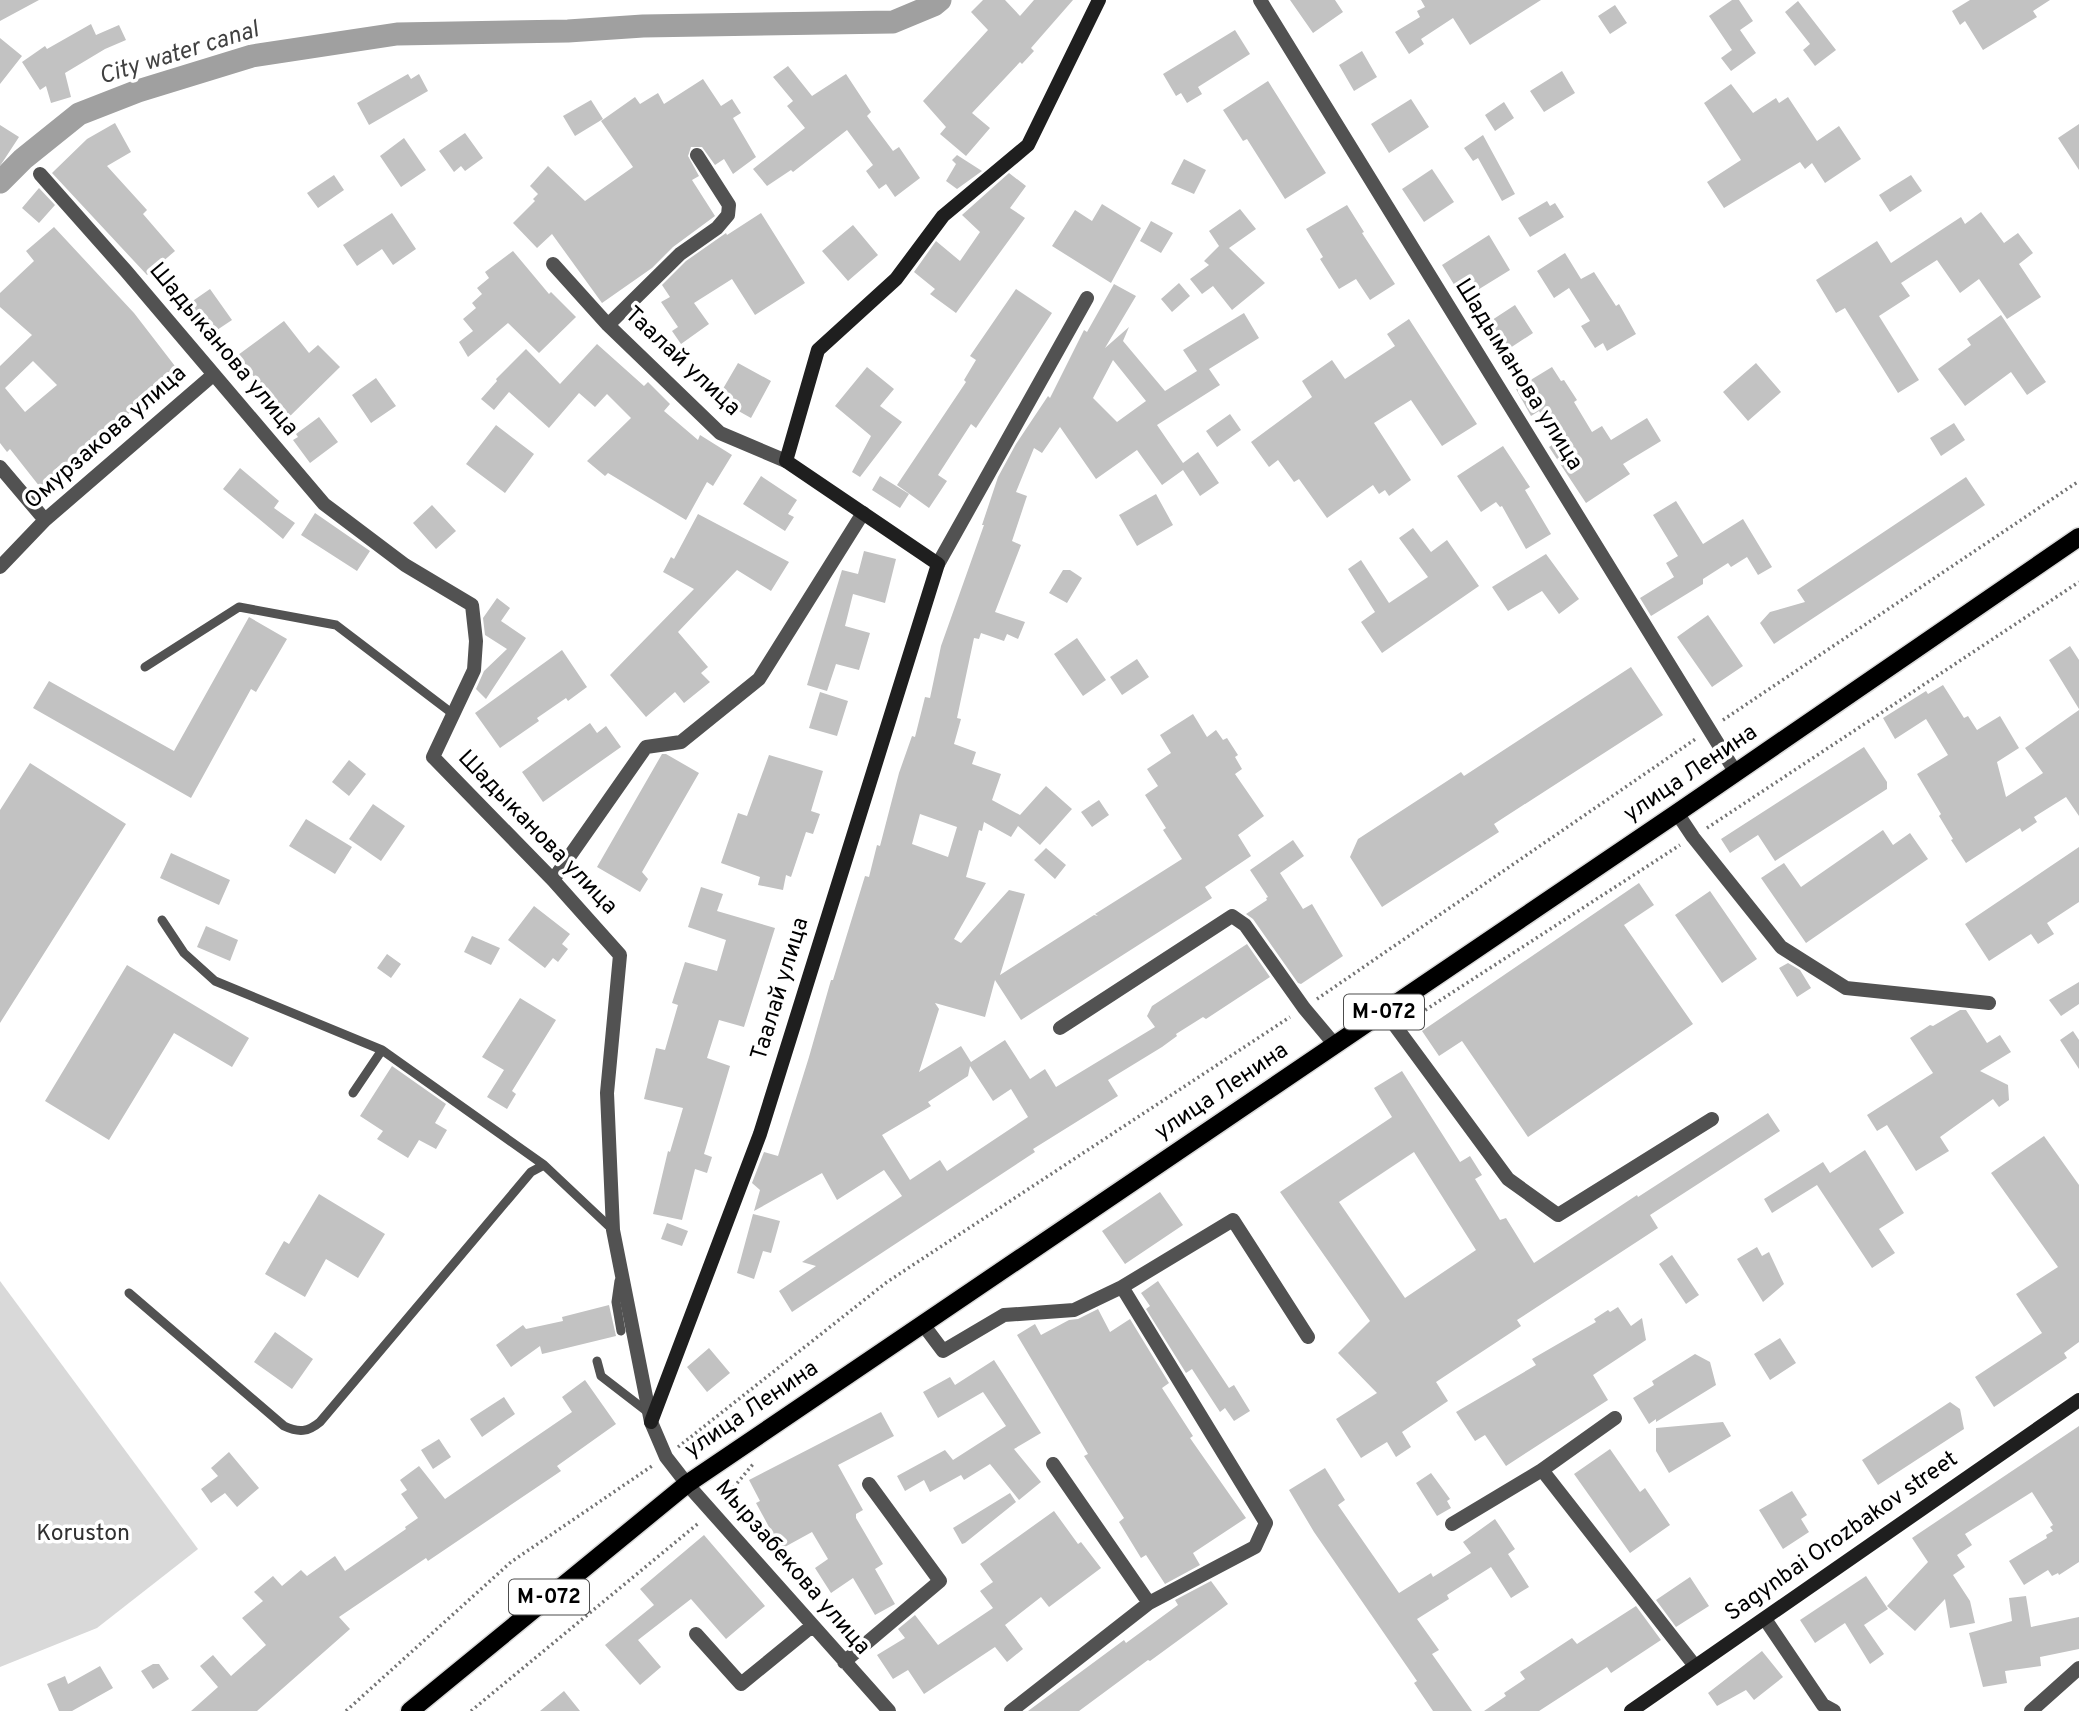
<svg xmlns="http://www.w3.org/2000/svg" width="2079" height="1711" viewBox="0 0 2079 1711" font-family="Overpass,sans-serif">
<style>
.green{fill:#d9d9d9}
.lines{fill:none;stroke-linecap:round;stroke-linejoin:round}
.canal{stroke:#a0a0a0;stroke-width:23}
.building{fill:#c2c2c2;fill-rule:evenodd}
.primary-casing{stroke:#dbdbdb;stroke-width:21}
.path{stroke:#747474;stroke-width:3.5;stroke-dasharray:2 3.5;stroke-linecap:butt}
.lane{stroke:#525252;stroke-width:9}
.street{stroke:#525252;stroke-width:14}
.secondary{stroke:#1f1f1f;stroke-width:14}
.primary{stroke:#000;stroke-width:18}
.labels{text-anchor:middle;dominant-baseline:central;stroke-width:7;stroke-linejoin:round;paint-order:stroke}
.shield{fill:#fff;stroke:#4c4c4c;stroke-width:2}
.shield-label{font-size:21px;font-weight:bold;fill:#000}
.street-label{font-size:23px;fill:#000;stroke:#fff}
.park-label{font-size:23px;fill:#303030;stroke:#fff}
.water-label{font-size:24px;font-style:italic;fill:#414141;stroke:#fff}
</style>
<rect width="100%" height="100%" fill="#fff"/>
<path class="green" d="M0,1281l198,268 -101,79 -97,39z"/>
<g class="lines">
<path class="canal" d="M0,182l23,-23 56,-45 59,-23 114,-35 145,-22 171,-3 75,-5 250,-4 41,-17 6,-5"/>
</g>
<path class="building" d="M0,0h39l-39,21z
M983,0h22l15,16 14,-16h39l-42,48 3,3 -12,13 -2,-2 -48,51 18,15 -24,28 -26,-22 6,-7 -23,-26 65,-71 -17,-18z
M1290,0h45l8,12 -30,21z
M1421,0h120l-71,45 -17,-27 -32,21 3,5 -15,10 -14,-22 25,-15 -3,-6 8,-4z
M1732,0h7l14,21 -13,9 16,23 -25,18 -10,-13 11,-8 -23,-34z
M1970,0h80l-17,11 4,6 -54,33 -18,-29 -5,4 -8,-14z
M1798,1l38,49 -21,16 -12,-16 7,-6 -25,-32z
M1615,5l12,18 -17,11 -12,-18z
M91,24l5,11 23,-10 7,15 -21,9 -40,24 6,24 -20,6 -5,-17 -6,4 -18,-28 23,-16 2,3z
M1235,30l15,24 -52,33 4,7 -15,9 -6,-10 -5,3 -13,-22z
M0,38l22,18 -22,28z
M1362,51l15,26 -23,14 -15,-26z
M788,66l24,30 34,-22 25,38 -4,4 26,35 6,-4 21,31 -25,19 -9,-13 -7,5 -13,-18 7,-6 -26,-35 -54,42 -2,-2 -24,16 -14,-17 52,-41 -18,-22 6,-5 -20,-24z
M1562,71l13,22 -31,19 -14,-21z
M408,74l3,5 8,-5 9,17 -59,34 -12,-22z
M703,79l18,27 11,-7 9,14 -8,5 23,39 -23,17 -9,-15 -9,6 -13,-18h-11l-3,9 11,20 -7,4 23,36 -42,31 -21,21 -50,35 -50,-69 -15,14 -24,-25 22,-22 -2,-2 5,-5 -8,-8 18,-20 37,35 48,-34 -32,-46 34,-24 5,7 18,-11 6,11z
M1268,81l58,92 -41,26 -38,-60 -4,2 -20,-31z
M1731,84l22,29 23,-15 3,5 9,-6 29,44 22,-15 22,33 -36,24 -13,-20 -7,6 -5,-7 -76,46 -17,-26 34,-22 -37,-57z
M1411,99l18,28 -40,26 -18,-29z
M591,100l12,19 -28,17 -12,-20z
M1504,102l10,16 -19,13 -10,-16z
M115,123l16,29 -24,14 40,44 -4,4 32,37 -28,24 -95,-102 35,-34z
M2079,124v46l-21,-32z
M0,125l19,12 -19,29z
M465,133l18,25 -18,13 -4,-5 -7,6 -15,-21z
M1483,135l32,59 -13,7 -24,-43 -5,3 -9,-13z
M404,138l22,32 -25,17 -21,-31z
M957,155l25,16 -25,18 -11,-8 10,-17 -4,-4z
M1184,159l22,11 -12,24 -23,-10z
M1432,169l22,33 -30,20 -22,-33z
M1009,173l17,13 -16,22 15,10 -69,95 -26,-19 5,-5 -21,-17 22,-31 24,20 20,-29 -18,-17z
M334,175l10,15 -26,18 -11,-15z
M1911,175l11,16 -32,21 -11,-17z
M39,188l16,17 -16,18 -17,-15z
M1547,201l3,5 5,-3 9,14 -34,20 -12,-19z
M1102,204l39,24 -30,55 -59,-37 23,-36 17,11z
M1347,205l17,27 -2,1 33,51 -25,16 -14,-21 -17,10 -19,-30 3,-2 -17,-28z
M1240,209l16,20 -27,19 36,35 -33,27 -19,-24 -11,8 -12,-15 19,-14 -5,-4 15,-15 -10,-15z
M1981,212l23,31 14,-10 15,20 -14,11 22,33 -34,22 -28,-40 -19,14 -23,-33 -36,23 9,13 -31,20 40,64 -21,13 -53,-85 -9,5 -20,-33 61,-39 14,22 70,-46 4,7z
M392,213l24,36 -23,16 -11,-16 -25,17 -14,-21z
M761,213l44,70 -50,32 -23,-36 -38,24 15,21 -28,20 -9,-13 6,-4 -17,-25 9,-5 -8,-12 24,-24 40,-28 1,2z
M1151,221l22,12 -12,20 -21,-12z
M853,225l25,30 -30,26 -26,-30z
M54,227l80,86 44,57 -46,36 2,3 -94,78 -30,-38 -3,3 -7,-9v-77l32,-31 -32,-28v-14l34,-32 -8,-10zM33,361l24,24 -32,27 -20,-24z
M1489,235l21,35 -47,29 -21,-34z
M513,251l36,43 2,-2 25,25 -37,36 -31,-30 -40,34 -9,-15 14,-11 -10,-12 13,-11 -4,-5 10,-9 -5,-6 12,-10 -4,-6z
M1565,253l16,26 13,-7 22,34 3,-2 17,30 -29,17 -4,-8 -8,5 -14,-22 9,-5 -21,-33 -15,10 -17,-27z
M1179,283l11,13 -18,16 -11,-13z
M1114,284l22,12 -31,52 24,-21 -6,14 42,50 32,-20 -14,-21 61,-37 15,25 -50,31 11,16 -63,40 26,38 15,-11 21,31 -19,13 -17,-26 -21,15 -25,-35 -41,29 -36,-52 -18,26 -8,-5 -18,44 11,4 -15,45 9,4 -26,67 30,10 -7,17 -11,-5 -3,7 -23,-8 -2,6 -5,-1 -17,80 4,1 -7,25 22,8 -4,12 29,10 -9,26 28,15 26,-29 26,23 -32,36 -22,-19 -7,11 -27,-15 -2,9 -3,-1 -13,47 20,6 -32,56 7,4 48,-53 16,4 -25,81 94,-60 4,1 -3,-2 87,-55 -19,-29 3,-2 -21,-33 13,-9 -11,-17 24,-16 -11,-18 33,-21 14,23 9,-7 7,10 4,-2 11,17 -3,2 7,12 -7,5 29,42 -26,19 13,21 -46,31 7,11 -191,122 -26,-40 -10,37 -50,-14 4,6 -20,63 42,-26 10,16 34,-22 25,39 15,-10 11,18 99,-60 -8,-11 5,-10 95,-62 23,33 -64,42 -3,-2 -27,17 1,2 -15,11 -54,33 10,16 -85,53 2,3 -243,160 -13,-21 37,-25 -14,-4 100,-66 -18,-26 -47,30 -15,-27 -68,38 6,-21 -8,-7 12,-31 14,4 31,-99 22,-77h2l32,-104 4,1 8,-32 3,1 19,-73 13,-37 3,1 10,-40 5,1 11,-52 43,-121h-2l16,-48 18,-33 32,-48 2,2 34,-68 3,2zM1113,360l33,41 -29,21 -24,-24zM920,814l37,13 -9,30 -36,-13zM970,1066l23,35 18,-12 17,28 -81,54 -7,-11 -30,20 -28,-45 49,-29 -3,-4 40,-26z
M210,289l22,31 -27,18 -21,-31z
M1016,289l36,24 -76,115 -5,-4 -33,51 9,6 -18,27 -32,-23 69,-103 -2,-2 12,-20 -6,-4z
M1515,305l18,28 -26,17 -18,-28z
M2001,315l45,67 -19,13 -16,-23 -46,34 -27,-37 33,-24 -4,-6z
M1409,319l68,105 -35,22 -31,-46 -37,23 37,57 -22,16 -4,-6 -6,4 -6,-9 -46,33 -28,-39 -5,3 -16,-22 -9,7 -18,-25 61,-45 -10,-16 30,-21 13,19 50,-33 -8,-12z
M284,321l25,32 9,-8 22,22 -54,53 -48,-65z
M597,344l47,42 4,-4 22,22 -6,7 34,29 2,-5 32,20 -19,31 -6,-4 -21,38 -78,-47 -3,3 -18,-15 44,-43 -24,-24 -12,13 -16,-14 -30,35 -40,-36 -15,18 -13,-11 16,-18 -1,-2 30,-30 34,35z
M738,363l33,18 -20,37 -34,-19z
M1756,363l25,29 -33,29 -25,-29z
M867,367l27,22 -14,17 22,16 -42,55 -8,-5 19,-36 -36,-30z
M1552,367l9,14 3,-1 13,20 -3,2 18,30 10,-6 9,14 36,-22 14,23 -38,23 7,10 -44,29 -37,-56 8,-5 -18,-31 -8,5 -15,-27z
M376,378l20,28 -25,17 -19,-28z
M1230,414l11,16 -24,17 -11,-16z
M319,417l19,25 -28,21 -17,-23 5,-3 -2,-3z
M1954,423l11,17 -24,16 -11,-18z
M496,425l38,29 -29,39 -39,-29z
M1503,446l27,41 -5,3 26,44 -25,15 -24,-43 -2,1 -4,-5 -15,10 -24,-36z
M240,468l39,33 -5,7 21,15 -12,16 -60,-50z
M761,476l36,24 -9,14 6,3 -9,14 -42,-27z
M880,476l29,18 -9,14 -28,-18z
M1966,477l19,28 -211,139 -14,-21 10,-11 35,-10 -8,-12z
M1156,494l17,31 -36,21 -18,-31z
M1676,501l27,43 40,-25 29,48 -14,8 -11,-18 -16,10 -3,-4 -25,16v5l-52,32 -11,-18 34,-21 -8,-14 12,-7 -25,-41z
M432,505l24,26 -20,18 -23,-26z
M315,513l55,38 -13,20 -56,-36z
M698,514l91,48 -18,29 -34,-21 -59,62 30,35 -7,6 9,9 -26,21 -9,-11 -29,25 -36,-42 84,-86 -31,-17 8,-15 3,2z
M1413,528l18,24 16,-12 32,46 -97,67 -21,-31 14,-10 -27,-43 13,-9 28,43 39,-26 -29,-39z
M864,551l32,8 -11,44 -32,-9 -8,32 25,7 -11,37 -23,-6 -9,27 -20,-6 35,-115 16,4z
M1546,554l33,45 -20,15 -17,-23 -34,20 -16,-24z
M1063,570h7l12,8 -15,25 -18,-10z
M497,598l13,10 -9,13 25,17 -40,61 -10,-10 8,-18 23,-22 -22,-14 -2,-17z
M1708,615l35,51 -31,21 -35,-50z
M249,617l38,22 -31,53 -5,-3 -60,109 -158,-90 16,-27 125,70z
M1077,638l29,42 -23,16 -29,-42z
M2070,646l9,14v49l-30,-49z
M562,650l25,37 -19,14 -2,-3 -29,20 2,3 -39,27 -25,-35z
M1137,659l12,18 -27,18 -12,-18z
M1631,667l32,48 -169,109 5,8 -117,75 -32,-50 8,-18 103,-67 3,4z
M1943,685l21,33 4,-2 9,14 23,-14 19,32 -22,14 9,35 37,-24 -18,-25 54,-38v106l-13,-19 -32,20 3,5 -15,10 -2,-4 -54,35 -15,-23 2,-1 -14,-23 2,-2 -24,-40 31,-19 -22,-36 -31,20 -12,-21 43,-27 2,3z
M820,692l28,9 -11,35 -28,-8z
M590,723l7,10 9,-7 15,21 -78,55 -21,-30z
M1864,747l23,35v7l-112,72 -17,-26 -28,18 -9,-14z
M662,754h4l33,19 -57,99 6,7 -8,13 -43,-25z
M769,755l54,16 -12,40 9,3 -7,20 -7,-2 -15,45 -5,-2 -3,15 -25,-5 2,-8 -39,-14 17,-50 9,3z
M349,760l17,14 -17,22 -17,-14z
M30,763l96,61 -126,199v-213z
M1099,800l10,15 -17,12 -11,-15z
M373,804l32,22 -24,35 -32,-22z
M306,819l46,28 -17,27 -46,-28z
M1883,830l10,15 17,-12 18,26 -122,84 -45,-65 23,-15 17,24z
M1293,840l11,16 -24,17 23,36 9,-5 31,52 -42,28 -3,-1 -45,-64 -7,-5 21,-14 -1,-2 2,-1 -18,-27z
M2079,847v55l-32,21 7,11 -16,10 -7,-10 -42,27 -24,-37z
M1046,848l20,17 -11,14 -21,-19z
M171,853l59,27 -11,25 -59,-27z
M1639,883l15,22 -30,20 69,99 -165,113 -66,-96 -23,15 -17,-25z
M701,887l22,7 -6,17 58,17 -31,99 -25,-7 -12,38 23,8 -26,88 8,3 -5,16 -12,-4 -13,51 -29,-6 15,-63 2,1 13,-44 -39,-9 12,-51 9,2 13,-45 -6,-2 13,-41 32,9 9,-31 -38,-13z
M1710,891l47,68 -35,24 -47,-68z
M534,906l36,28 -8,10 6,5 -10,13 -5,-4 -8,10 -37,-28z
M206,926l32,14 -8,21 -33,-14z
M472,936l28,12 -9,17 -27,-13z
M387,954l14,10 -10,14 -14,-10z
M1788,963l12,7 11,18 -14,9 -18,-29z
M127,965l122,73 -17,29 -58,-34 -65,107 -64,-39z
M2079,982v22l-18,12 -12,-16z
M520,998l36,22 -44,71 4,3 -9,15 -20,-12 17,-27 -22,-13z
M1960,1010h6l21,33 13,-8 11,17 -31,19 28,14 1,15 -10,7 -6,-8 -53,38 9,14 -33,20 -29,-46 -10,6 -10,-16 66,-42 -23,-35 20,-13 3,1z
M2073,1031l6,9v29l-19,-29z
M392,1066l54,38 -11,19 12,7 -11,19 -17,-9 -11,18 -31,-19 6,-8 -23,-15z
M1402,1071l58,91 10,-6 12,19 -7,4 25,41 6,-2 28,45 103,-68 1,2 130,-84 12,18 -130,84 8,13 -141,92 4,6 -85,56 12,19 -46,31 9,15 -15,10 -9,-15 -26,16 -25,-39 41,-26 -39,-40 32,-32 -90,-129 112,-75 -18,-29zM1414,1152l62,98 -71,48 -66,-96z
M2044,1136l35,49v157l-15,11 3,5 -73,49 -19,-30 67,-44 -26,-39 42,-27 -67,-94z
M1865,1150l39,63 -25,16 16,24 -23,15 -55,-83 -45,28 -8,-14 59,-37 7,11z
M1160,1192l23,33 -58,39 -23,-33z
M319,1194l66,40 -27,44 -32,-19 -21,38 -40,-23 19,-33 5,3z
M753,1214l27,7 -9,32 -8,-2 -9,28 -17,-6z
M667,1223l21,8 -6,15 -21,-7z
M1757,1247l5,9 7,-4 15,32 -21,18 -26,-43z
M1672,1255l27,40 -13,9 -27,-40z
M1158,1281l71,107 5,-3 16,26 -16,10 -9,-13 -5,4 -28,-43 -6,4 -40,-64 4,-3 -9,-13z
M609,1305l7,31 -74,18 -2,-8 -29,21 -15,-22 27,-20 3,4 37,-8 -1,-4z
M1618,1307l13,19 11,-8 4,22 -53,35 15,25 -102,66 -21,-31 -10,6 -19,-29 80,-47 -4,-6 64,-37 -2,-3 14,-9 2,2z
M1098,1309l12,23 20,-13 39,64 -7,5 31,48 -3,2 56,80 -53,35 7,12 -35,19 -19,-29 -5,3 -22,-36 5,-4 -40,-62 4,-2 -71,-119 18,-11 6,11 28,-15 9,-1z
M275,1332l38,27 -21,30 -38,-27z
M1780,1338l16,25 -26,17 -16,-26z
M709,1348l21,25 -23,19 -20,-25z
M1695,1354l15,8 6,23 -60,37v-3l-7,5 -16,-26 21,-13 -2,-4z
M994,1360l47,73 -27,16 27,33 -22,18 -29,-36 -26,16 -3,-5 -31,17 -6,-12 -19,11 -8,-15 48,-26 8,10 53,-34 -23,-34 -45,26 -15,-26 27,-15 5,8z
M585,1380l31,44 -59,42 4,5 -133,90 -2,-3 -87,59 11,12 -93,82h-66l27,-24 -18,-21 13,-11 18,21 35,-31 -24,-27 21,-17 -9,-9 19,-16 9,10 19,-16 6,6 28,-20 10,15 61,-42 -1,-2 13,-9 -17,-24 6,-4 -7,-10 19,-14 26,33 127,-87 -10,-15z
M504,1397l11,17 -33,23 -12,-18z
M1950,1402l10,7 4,20 -86,56 -16,-25z
M881,1412l13,24 -56,29 25,45 -7,4v4l27,46 -8,5 20,35 -20,11 -22,-37 -22,15 -16,-25 13,-9 -16,-27 -31,17 -25,-46 4,-2 -11,-21z
M1723,1422l8,14 -62,37 -13,-22v-23z
M2079,1426v136l-20,13 -1,-2 -6,3 -4,-6 -24,15 -15,-24 38,-23 -1,-3 7,-4 -3,-4 3,-2 -21,-33 -67,42 7,11 -15,10 8,12 -12,8 17,26 5,22 -25,5 -5,-29 -30,32 -28,-25 41,-44 -16,-24z
M439,1439l12,18 -18,12 -12,-19z
M1610,1449l30,43 5,-4 25,37 -40,28 -56,-79z
M229,1452l30,36 -22,19 -12,-14 -14,10 -10,-14 17,-13 -7,-8z
M1325,1468l20,32 -7,5 61,88 32,-20 2,4 38,-24 -8,-11 32,-23 20,30 -7,5 21,33 -18,11 -20,-31 -44,28 2,4 -32,20 22,31 -7,4 40,57h-39l-19,-28 3,-2 -103,-149 -25,-42z
M1431,1473l19,26 -3,2 4,7 -14,8 -21,-33z
M1792,1491l15,24 -6,4 8,13 -26,17 -24,-39z
M1010,1493l6,9 -51,41 -3,1 -9,-16z
M1054,1511l24,33 3,-2 20,26 -52,39 -8,-10 -36,28 18,24 -16,13 -12,-15 -71,47 -16,-24 -15,9 -16,-24 28,-17 -7,-9 17,-14 23,30 55,-37 -13,-17 13,-9 -13,-18z
M704,1535l61,71 -39,33 -35,-40 -53,41 23,27 -21,18 -35,-40 49,-40 -14,-16z
M1866,1576l22,33 -24,16 20,29 -14,10 -25,-41 -30,20 -15,-23z
M1690,1577l19,29 -33,21 -20,-27z
M1211,1581l17,23 -78,57 -2,-1 -69,51h-51l96,-71 2,3 52,-38 -3,-5z
M2026,1596l5,31 48,-10v32l-39,8 1,9 -36,5 2,12 -24,4 -14,-54 43,-12 -3,-23z
M1636,1606l25,34 -50,33 -4,-6 -68,44h-55l22,-15 -2,-3 21,-14 -5,-7 52,-34 5,6z
M1762,1651l21,26 -29,23 -8,-10 -29,16 -9,-13z
M153,1664h6l10,15 -16,10 -12,-18z
M100,1666l13,22 -41,23h-13l-12,-27 18,-8 3,8z
M564,1691l16,20h-40z"/>
<g class="lines">
<defs>
<path id="primary" d="M410,1711l277,-227 990,-671 402,-276"/>
</defs>
<use href="#primary" class="primary-casing"/>
<path class="path" d="M1723,720l356,-239
M1707,828l372,-246
M1317,999l380,-261
M1416,1016l264,-171
M678,1447l209,-165 403,-265
M723,1500l31,-37
M346,1711l165,-149 141,-96
M471,1711l229,-189"/>
<path class="lane" d="M145,667l94,-60 97,18 117,89
M162,920l22,33 31,28 167,69 162,115
M353,1093l29,-43
M619,1281l-3,21 5,29
M129,1293l155,133c15,7 24,6 36,-4l211,-250 13,-7 69,65
M597,1361l4,15 48,37"/>
<path class="street" d="M1260,0l476,773
M40,174l86,97 198,233 81,61 67,40 4,36 -2,29 -41,87 120,123 67,75 -13,138 6,137 38,192 15,35 21,27 202,227
M553,264l55,61 112,108 66,28
M608,325l72,-71 37,-26 11,-13 1,-10 -32,-50
M0,467l45,53
M938,564l149,-266
M0,567l45,-47 168,-145
M1677,813l16,24 88,110 65,41 143,15
M553,880l93,-133 35,-5 78,-63 104,-166
M1385,1012l123,167 50,36 154,-96
M1060,1028l172,-112 13,9 59,83 31,37
M1122,1287l111,-67 75,117
M925,1327l18,24 61,-36 70,-5 48,-23 144,236 -11,24 -106,56 -138,108
M1053,1464l96,139
M1542,1470l73,-52
M1452,1524l90,-54 153,196
M1765,1619l58,86 11,6
M696,1634l45,50 71,-58
M844,1662l96,-81 -71,-97
M2031,1711l48,-43"/>
<path class="secondary" d="M651,1422l109,-288 178,-570 -152,-103 32,-111 78,-71 47,-63 85,-71 71,-145
M1631,1711l448,-311"/>
<use href="#primary" class="primary"/>
</g>
<g class="labels">
<g class="shield">
<rect x="1344" y="994.5" width="80" height="35" rx="5"/>
<rect x="509" y="1579.5" width="80" height="35" rx="5"/>
</g>
<g class="shield-label">
<text x="1384" y="1012">М-072</text>
<text x="549" y="1597">М-072</text>
</g>
<g class="street-label">
<text transform="translate(223 350) rotate(50)">Шадыканова улица</text>
<text transform="translate(682 362) rotate(43)">Таалай улица</text>
<text transform="translate(1518 375) rotate(58)">Шадыманова улица</text>
<text transform="translate(106 438) rotate(-41)">Омурзакова улица</text>
<text transform="translate(1691 774) rotate(-34)">улица Ленина</text>
<text transform="translate(537 833) rotate(46)">Шадыканова улица</text>
<text transform="translate(781 989) rotate(-73)">Таалай улица</text>
<text transform="translate(1222 1092) rotate(-34)">улица Ленина</text>
<text transform="translate(752 1410) rotate(-34)">улица Ленина</text>
<text transform="translate(1842 1537) rotate(-35)">Sagynbai Orozbakov street</text>
<text transform="translate(792 1568) rotate(49)">Мырзабекова улица</text>
</g>
<g class="park-label">
<text x="83" y="1534">Koruston</text>
</g>
<g class="water-label">
<text transform="translate(179 54) rotate(-17)">City water canal</text>
</g>
</g>
</svg>
